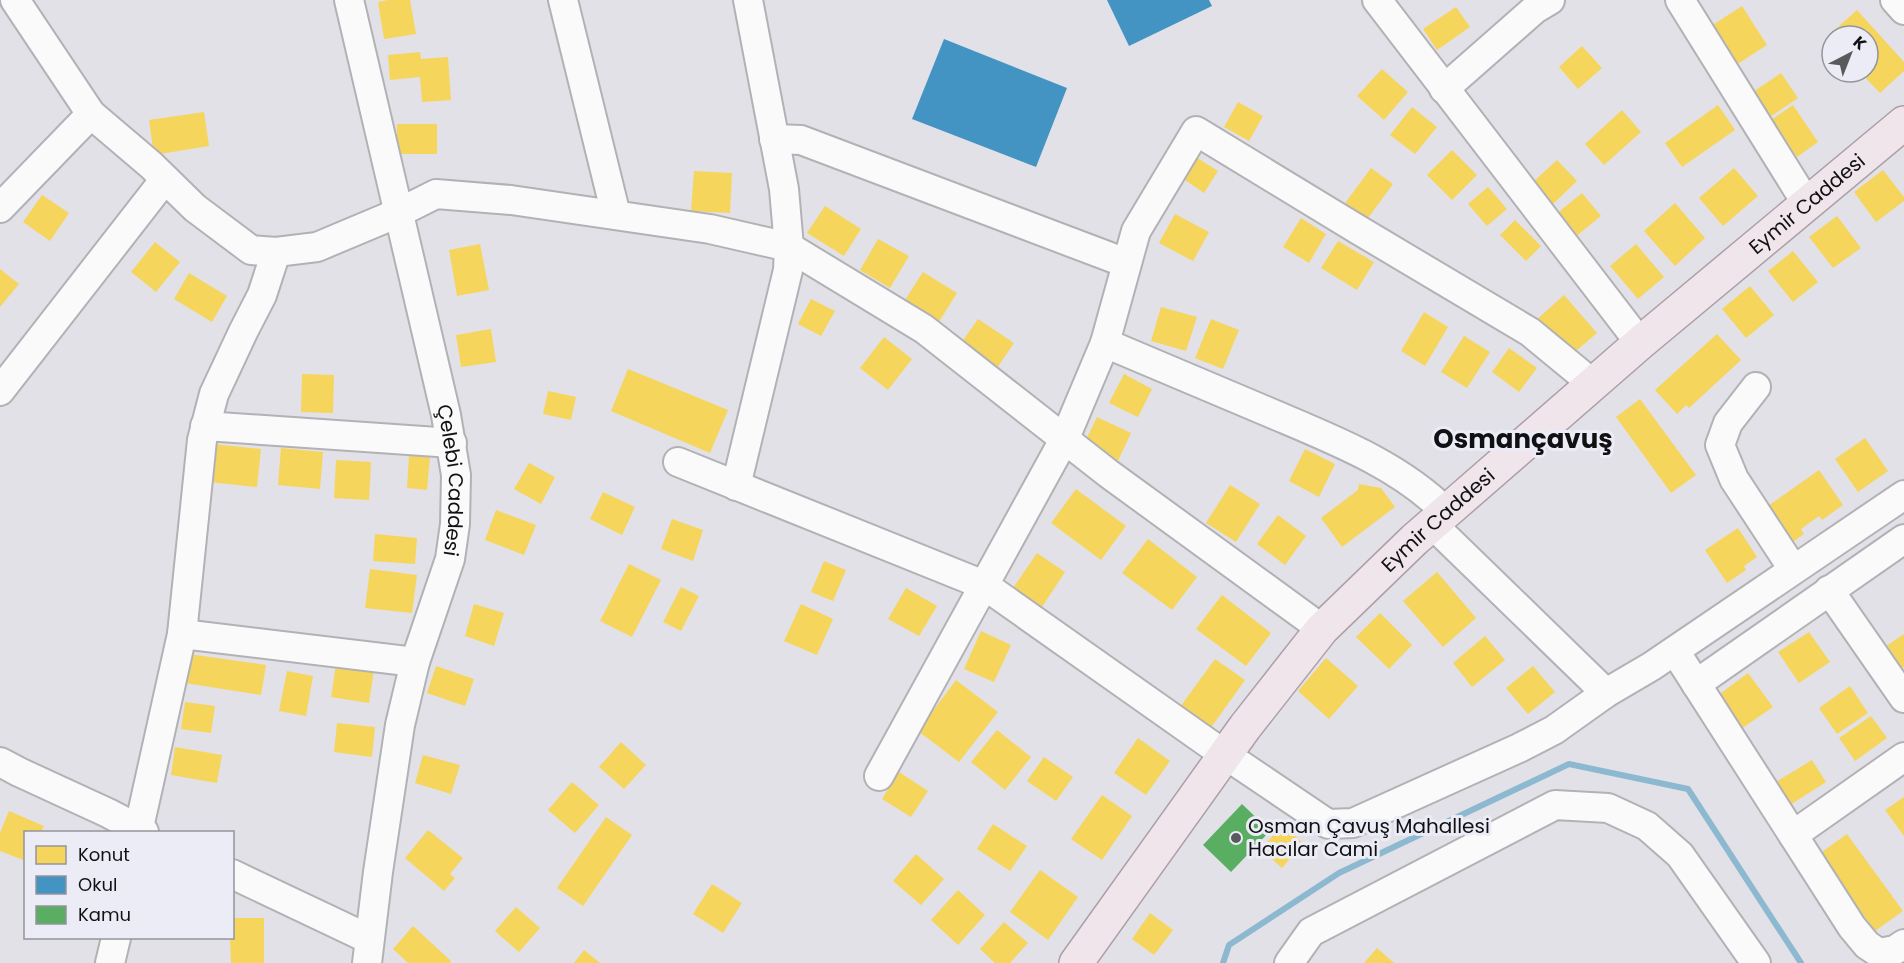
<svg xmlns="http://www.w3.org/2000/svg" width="1904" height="963" viewBox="0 0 1904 963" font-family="Poppins,sans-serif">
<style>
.homes{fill:#f6d55c}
.schools{fill:#4393c3}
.public{fill:#5aae61}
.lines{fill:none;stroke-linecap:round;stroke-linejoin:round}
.stream{stroke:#8cb8d0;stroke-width:6}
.minor-casing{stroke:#b2b2b6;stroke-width:32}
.major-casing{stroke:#ae9ea7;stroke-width:36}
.minor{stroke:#fafafb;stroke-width:28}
.major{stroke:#efe5ea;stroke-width:33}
.poi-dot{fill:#5a5a5e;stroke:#ececf6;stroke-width:2}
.labels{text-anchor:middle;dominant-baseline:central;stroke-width:6;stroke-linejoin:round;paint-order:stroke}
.street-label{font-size:20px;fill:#111114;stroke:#ececf6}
.poi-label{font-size:20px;fill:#111114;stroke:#ececf6;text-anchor:start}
.district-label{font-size:26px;font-weight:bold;fill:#111114;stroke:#ececf6}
</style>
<rect width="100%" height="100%" fill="#e1e1e7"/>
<path class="homes" d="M388,0h22l6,34 -32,5 -6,-37z
M1742,6l25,39 -31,20 -25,-39z
M1456,7l14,20 -33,23 -14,-21z
M1857,10l47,52v9l-24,22 -20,-21h8v-36h-36v5l-4,-5z
M1582,46l20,22 -24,21 -19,-22z
M420,52l1,7 27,-2 3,43 -29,2 -2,-25 -30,3 -2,-25z
M1382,69l26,23 -24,28 -27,-24z
M1781,73l17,25 -28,19 -17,-25z
M1238,102l25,14 -14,25 -25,-14z
M1718,105l17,25 -53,37 -17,-24z
M1793,105l25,37 -21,15 -26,-37z
M1412,107l25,20 -22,27 -25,-19z
M1622,110l19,22 -37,33 -19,-21z
M204,112l5,34 -55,9 -5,-35z
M397,124h40v30h-40z
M1452,150l25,25 -25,25 -25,-25z
M1196,157l22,14 -14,22 -22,-15z
M1557,160l20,21 -25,24 -20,-22z
M1371,168l22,16 -28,38 -22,-16z
M1734,168l24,28 -35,30 -24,-28z
M1883,170l21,27v4l-28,21 -22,-30z
M694,171l38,2 -2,40 -39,-2z
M1488,187l19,22 -20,17 -19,-22z
M1582,193l19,23 -27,22 -19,-23z
M42,195l27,18 -19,28 -27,-19z
M1675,203l30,35 -30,28 -31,-35z
M825,206l36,23 -17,27 -37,-23z
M1175,214l34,18 -16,29 -34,-18z
M1837,216l24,32 -28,20 -24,-31z
M1301,218l25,16 -17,29 -26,-16z
M1515,220l26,26 -15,15 -26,-26z
M878,239l31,17 -19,32 -30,-18z
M1338,241l36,21 -17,28 -36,-22z
M155,242l25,20 -24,30 -25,-20z
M480,244l9,46 -32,6 -8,-46z
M1636,244l28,33 -26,22 -28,-33z
M1793,251l25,31 -25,20 -25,-31z
M0,269l19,15 -19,23z
M923,272l34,21 -20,32 -34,-22z
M189,273l38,23 -15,26 -38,-23z
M1750,286l24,29 -28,23 -24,-29z
M1564,295l33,38 -28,24 -35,-35z
M811,299l24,12 -14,25 -23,-12z
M1161,307l36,10 -11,34 -35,-10z
M1424,312l24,15 -23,39 -24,-15z
M978,319l36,24 -19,28 -36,-25z
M1211,319l28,11 -16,39 -28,-11z
M491,329l5,33 -35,5 -5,-32z
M1717,334l24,26 -52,48 -3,-3 -9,9 -22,-24z
M1464,336l26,16 -23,36 -26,-16z
M884,337l28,22 -24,31 -28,-22z
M1509,348l28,20 -18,24 -27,-20z
M628,369l100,41 -18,43 -99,-42z
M302,374l32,1 -1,38 -32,-1z
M1124,374l28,15 -14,28 -29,-14z
M548,391l28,6 -5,23 -28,-6z
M1640,399l56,76 -25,18 -55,-76z
M1097,417l34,16 -14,30 -34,-17z
M1865,438l23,33 -30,21 -23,-33z
M213,444l48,5 -4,38 -48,-5z
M281,448l42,4 -3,37 -42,-4z
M1305,449l30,15 -16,33 -30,-16z
M409,455l21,2 -3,33 -20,-2z
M336,460l35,2 -2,38 -35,-2z
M529,463l26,14 -14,27 -27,-15z
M1819,470l24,35 -21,15 -3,-4 -18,13 3,5 -21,15 -25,-36z
M1359,484l22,4 14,19 -53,40 -21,-29 37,-28z
M1230,485l30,19 -24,38 -30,-19z
M1076,489l50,37 -25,34 -50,-37z
M603,492l32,15 -13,28 -32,-16z
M496,510l40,15 -12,30 -39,-15z
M1278,515l28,21 -21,29 -28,-21z
M672,519l31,11 -10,31 -32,-12z
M1738,528l19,29 -13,9 2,4 -19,13 -22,-33z
M375,534l42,4 -2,26 -42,-3z
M1148,539l49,38 -25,33 -50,-37z
M1037,553l28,19 -23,35 -29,-19z
M824,561l22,9 -13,31 -22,-9z
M629,564l32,16 -29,57 -32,-16z
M370,569l47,6 -5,38 -47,-5z
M1437,572l39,46 -33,29 -40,-46z
M681,587l18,9 -18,35 -18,-9z
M906,588l31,18 -18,30 -31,-17z
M1222,595l49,38 -25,33 -50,-37z
M474,604l30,9 -10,33 -29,-10z
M801,604l32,15 -16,36 -33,-14z
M1380,613l32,32 -23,24 -33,-32z
M981,631l30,14 -17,37 -30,-13z
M1809,632l21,30 -31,21 -21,-31z
M1904,634v33l-9,7 -16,-23z
M1485,636l20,24 -33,27 -19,-24z
M189,654l77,11 -5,30 -76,-12z
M1326,658l32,28 -29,33 -31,-28z
M1215,659l30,21 -40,56 -30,-22z
M336,664l38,6 -5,33 -38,-6z
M436,666l38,13 -9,27 -38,-13z
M1533,666l22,26 -27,22 -22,-26z
M287,671l26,5 -7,40 -27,-5z
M1748,673l25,34 -32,22 -24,-33z
M956,680l42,32 -39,50 -41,-31z
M1850,686l18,27 -31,21 -18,-26z
M185,702l30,4 -4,27 -30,-4z
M1871,716l16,22 -32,23 -16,-23z
M337,723l38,4 -3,30 -38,-5z
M997,730l34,27 -26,33 -34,-28z
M1138,738l32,23 -24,34 -32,-22z
M621,742l25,23 -22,24 -25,-22z
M175,747l47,8 -5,28 -46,-8z
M423,755l37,10 -9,29 -36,-11z
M1044,757l29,20 -17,24 -29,-20z
M1812,760l14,22 -36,23 -14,-23z
M899,772l29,19 -17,26 -29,-18z
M572,782l27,23 -24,28 -27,-23z
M1102,795l30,21 -30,44 -31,-21z
M1904,797v39l-19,-26z
M9,811l35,15 -3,6h-15v29l-26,-10v-18z
M606,817l26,18 -49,71 -26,-18z
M993,824l34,22 -17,25 -33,-22z
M1282,825l21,18 -21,25 -21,-19z
M428,830l35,28 -13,16 5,4 -11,13 -39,-33z
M1847,834l56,77 -28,20 -56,-77z
M916,854l28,25 -23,26 -28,-24z
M1040,870l38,27 -30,43 -38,-28z
M712,884l30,19 -19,30 -30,-19z
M958,890l27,25 -27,30 -27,-25z
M516,907l24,21 -21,24 -24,-21z
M1150,913l23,17 -19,25 -22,-16z
M232,918h32v45h-33l-1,-25h2z
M1004,922l24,21 -18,20h-15l-15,-14z
M413,926l38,35 -1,2h-42l-15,-14z
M1377,948l17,15h-30z
M584,950l16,13h-26z"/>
<path class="schools" d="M1107,0h102l3,6 -83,40z
M944,39l123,49 -31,79 -124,-48z"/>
<path class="public" d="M1242,804l28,27 -39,41 -28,-27z"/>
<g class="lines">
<path class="stream" d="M1223,963l6,-18 110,-72 230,-109 119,25 113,174"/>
<defs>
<g id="minor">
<path d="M15,0l76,114 60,51 44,43 56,42 25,2 41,-5 81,-34 38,-19 75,6 199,29 79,18 135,82 185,145 213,155"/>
<path id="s1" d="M349,0l97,415 10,60 -1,49 -5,35 -35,103 -15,63 -22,147 -11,91"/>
<path d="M563,0l53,215"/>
<path d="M1377,0l263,343"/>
<path d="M1680,0l127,204"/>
<path d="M1895,0l9,10"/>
<path d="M1444,89l91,-80 15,-9"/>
<path d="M774,139l27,1 325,123"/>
<path d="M0,208l91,-94"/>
<path d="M1105,343c54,23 108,46 161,68 63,27 131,52 180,101"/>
<path d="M1756,387l-28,36 -8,22 14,34 59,90"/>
<path d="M0,391l165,-212"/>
<path d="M205,426l247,17"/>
<path d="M678,462l306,123 224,158 120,81 25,-1 166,-75 35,-18 52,-37 46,-27 252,-171"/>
<path d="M736,486l52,-216 1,-23 -5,-58 -36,-189"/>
<path d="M1432,524l174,169"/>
<path d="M1829,590l75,108"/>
<path d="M182,634l233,28"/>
<path d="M1675,651l177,276 15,18 12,8 16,-3 9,-6"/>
<path d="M1696,684l208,-145"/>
<path d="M0,762l19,10 89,41 36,19"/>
<path d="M879,776l186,-338 40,-95 31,-112 60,-100 161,98 173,103 63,52"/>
<path d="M138,832l44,-198 20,-194 12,-46 29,-62 19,-37 14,-43"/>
<path d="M1793,835l111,-78"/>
<path d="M232,874l137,65"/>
<path d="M110,963l6,-25"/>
<path d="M1289,963l22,-31 244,-127 53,3 39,18 33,29 76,108"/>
</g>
<g id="major">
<path id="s2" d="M1076,963l169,-236 77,-98 92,-89 32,-28 194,-169 264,-220"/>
</g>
</defs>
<use href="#minor" class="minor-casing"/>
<use href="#major" class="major-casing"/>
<use href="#minor" class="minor"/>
<use href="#major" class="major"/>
</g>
<circle class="poi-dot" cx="1236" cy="838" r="6"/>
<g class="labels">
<g class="street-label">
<text stroke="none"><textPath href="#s2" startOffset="1060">Eymir Caddesi</textPath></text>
<text stroke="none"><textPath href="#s1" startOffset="492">Çelebi Caddesi</textPath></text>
<text stroke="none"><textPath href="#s2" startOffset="574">Eymir Caddesi</textPath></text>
</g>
<g class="poi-label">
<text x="1248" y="826">Osman Çavuş Mahallesi<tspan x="1248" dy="23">Hacılar Cami</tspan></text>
</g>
<g class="district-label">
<text x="1523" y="439">Osmançavuş</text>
</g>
</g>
<rect x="24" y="831" width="210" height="108" fill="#ececf6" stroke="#94949c" stroke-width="1.5"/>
<rect x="36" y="846" width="30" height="18" fill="#f6d55c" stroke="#94949c" stroke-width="1.5"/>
<text x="78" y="861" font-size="18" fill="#111114">Konut</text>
<rect x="36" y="876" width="30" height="18" fill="#4393c3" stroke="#94949c" stroke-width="1.5"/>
<text x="78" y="891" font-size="18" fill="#111114">Okul</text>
<rect x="36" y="906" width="30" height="18" fill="#5aae61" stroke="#94949c" stroke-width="1.5"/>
<text x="78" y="921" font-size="18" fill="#111114">Kamu</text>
<g transform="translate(1850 54) rotate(42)"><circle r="28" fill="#ececf6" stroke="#94949c" stroke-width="1.5"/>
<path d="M0-4.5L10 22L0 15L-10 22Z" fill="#5a5a5e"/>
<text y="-9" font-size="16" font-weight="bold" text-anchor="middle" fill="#111114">K</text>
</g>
</svg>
